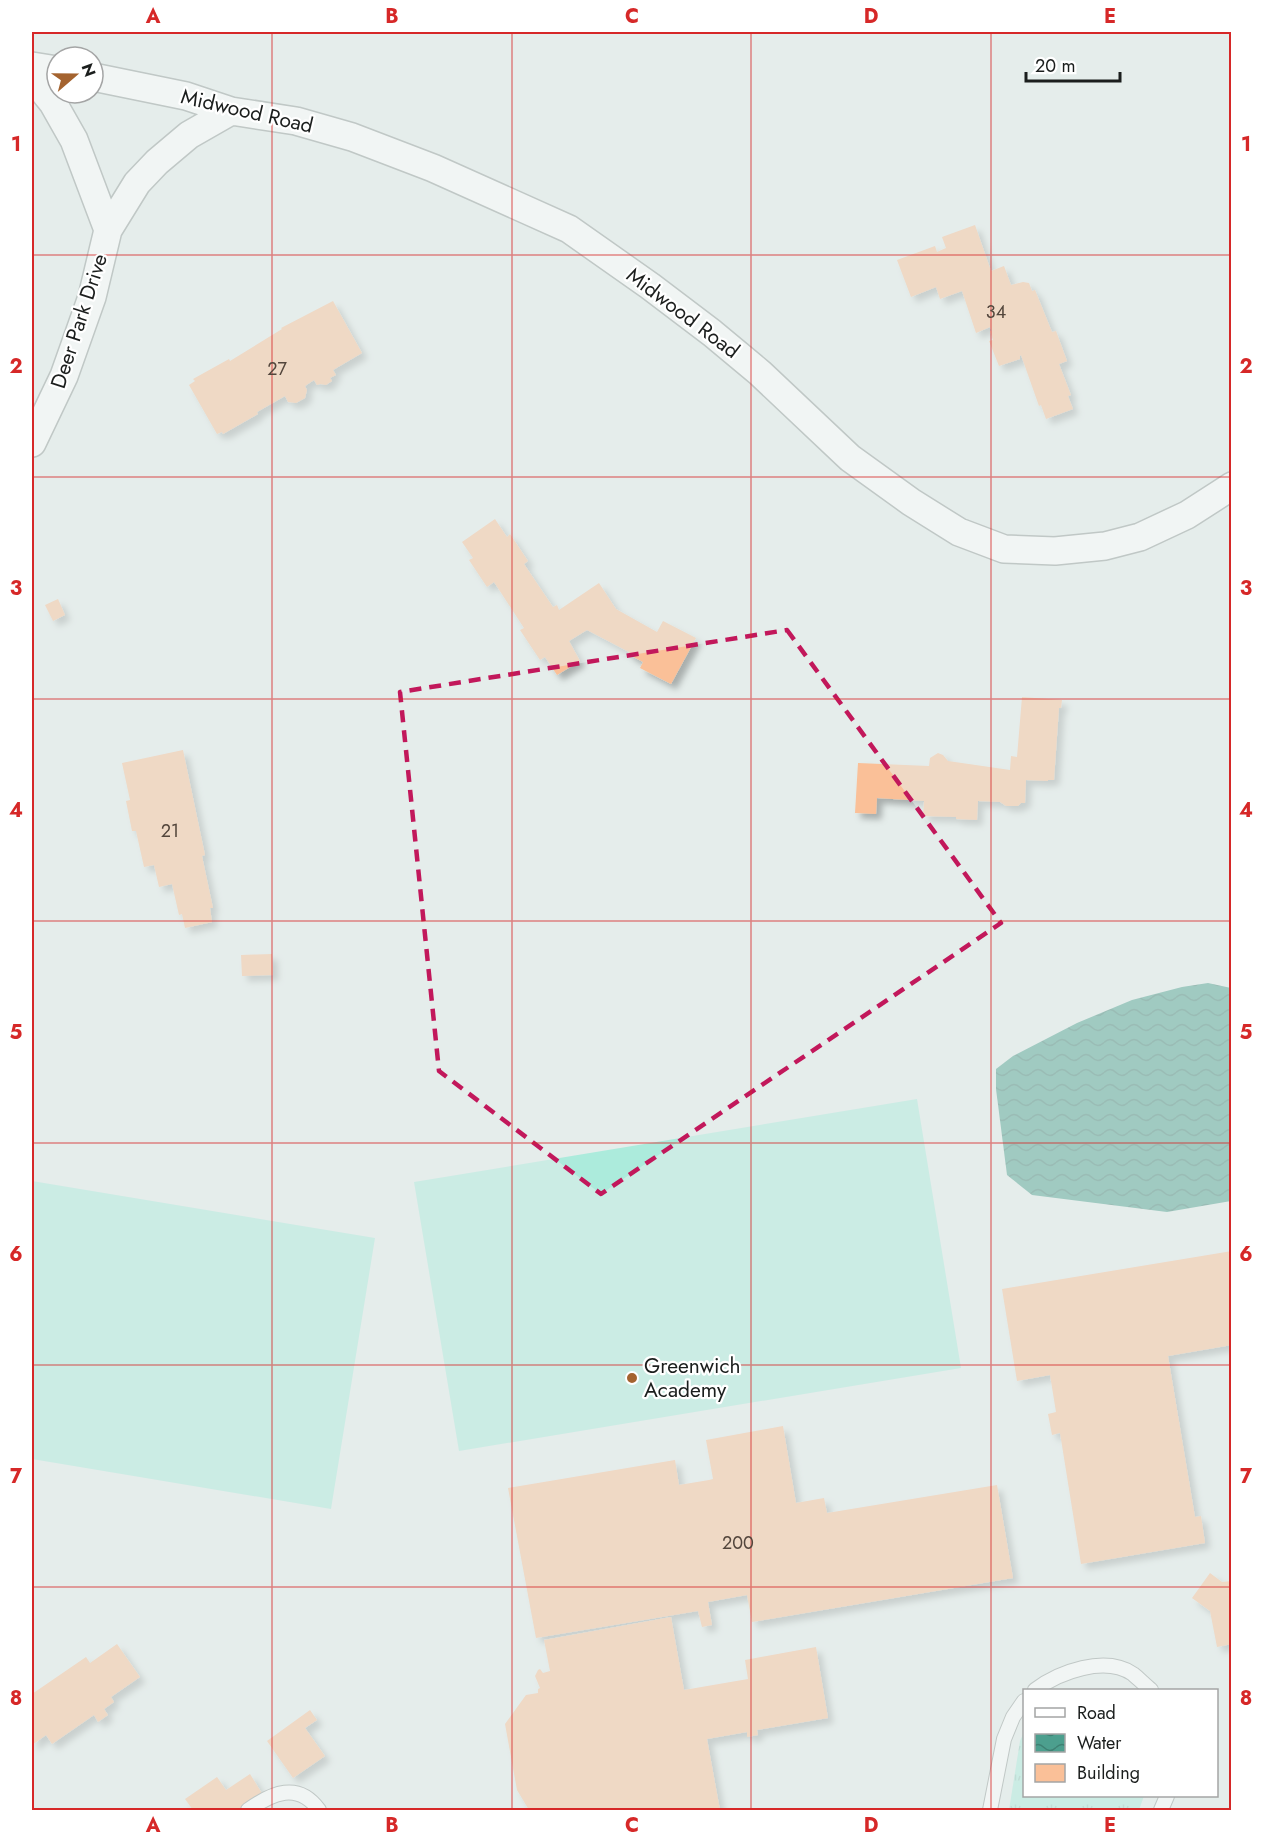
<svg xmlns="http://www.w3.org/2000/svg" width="1263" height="1842" viewBox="0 0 1263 1842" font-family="Jost,sans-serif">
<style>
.grass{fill:url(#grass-tufts)}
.pitch{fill:#acebdc}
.water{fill:url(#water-waves)}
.building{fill:#fac098;filter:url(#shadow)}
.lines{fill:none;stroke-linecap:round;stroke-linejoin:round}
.lane-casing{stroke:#939b99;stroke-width:16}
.street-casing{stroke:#939b99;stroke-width:30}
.lane{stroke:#fff;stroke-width:14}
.street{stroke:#fff;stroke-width:27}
.marked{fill:none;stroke:#c2185b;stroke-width:4.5;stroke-dasharray:12 8;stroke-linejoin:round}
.grid{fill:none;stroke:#d62828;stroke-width:1.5;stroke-opacity:0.55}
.poi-dot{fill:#a4632f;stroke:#fff;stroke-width:2}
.labels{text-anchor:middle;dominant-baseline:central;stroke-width:4.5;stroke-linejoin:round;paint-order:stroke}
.number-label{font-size:18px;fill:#53463c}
.street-label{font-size:21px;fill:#1b1e1d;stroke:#fff}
.poi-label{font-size:21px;fill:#1b1e1d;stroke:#fff;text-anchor:start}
.neatline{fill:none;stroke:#d62828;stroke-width:2}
.grid-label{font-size:20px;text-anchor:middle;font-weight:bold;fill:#d62828}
</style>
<defs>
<pattern id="grass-tufts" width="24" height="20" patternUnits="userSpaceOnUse" patternTransform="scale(1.5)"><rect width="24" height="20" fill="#acebdc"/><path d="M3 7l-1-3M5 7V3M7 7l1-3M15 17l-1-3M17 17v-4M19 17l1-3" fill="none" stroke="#93c9bc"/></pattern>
<pattern id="water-waves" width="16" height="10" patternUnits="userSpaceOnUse" patternTransform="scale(1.5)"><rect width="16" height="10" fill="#4c9f8e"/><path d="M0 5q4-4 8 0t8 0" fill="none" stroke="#3e8173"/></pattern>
<filter id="shadow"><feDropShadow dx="5.5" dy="5.5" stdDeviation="3" flood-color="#0004"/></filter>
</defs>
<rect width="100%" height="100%" fill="#e5edeb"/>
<path class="grass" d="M1024,1732v64h120l-5,14h-130l11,-69z"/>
<path class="pitch" d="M917,1099l44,269 -502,83 -45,-269z
M32,1181l343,57 -44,271 -299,-50z"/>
<path class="water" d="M1208,983l23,5v213l-64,11 -135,-17 -25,-20 -11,-86v-20l17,-13 64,-33 55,-23 50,-13z"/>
<path class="building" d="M975,225l16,46 13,-5 7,19 12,-3 6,1 3,8 3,-1 17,42 4,-1 11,30 -8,3 12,31 -3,1 5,13 -27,10 -5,-14 -2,1 -18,-51 -1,1v3l-21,7 -10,-25 4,-1 -3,-9h2l-2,-4 -14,6 -14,-42 -22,8 -4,-12 -25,10 -14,-37 38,-14 2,6 9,-4 -4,-11z
M333,301l29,52 -29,17 3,5 -6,3 2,3 -6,4 -6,-1 -3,1 -3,-5 -9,6 2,4 -2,8 -9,5 -8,-1 -3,-6 -28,16 1,2 -35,20 -1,-2 -5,2 -28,-49 6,-4 -2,-2 36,-20 1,2 52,-32 -1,-1z
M495,519l12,18 3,-3 18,27 -4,3 29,43 4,-2 2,5 40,-27 17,26 41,23 6,-11 33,17 -25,46 -31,-16 3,-6 -15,-8 1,-2 -42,-22 -18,11 11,20 -23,14 -12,-18 -5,3 -20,-30 4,-2 -30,-46 -7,5 -18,-27 4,-2 -11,-16z
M58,599l7,16 -12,6 -8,-16z
M1022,697l40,3 -1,8h-2l-5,72h-6v1l-22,-1 -1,23h-4l-3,3h-12l-6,-4 -22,-1 -1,19 -21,-1v-2l-33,-1 1,-15 -47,-3 -1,16 -21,-1 3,-50 71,3 1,-8 8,-5 5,2 5,6 62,9 1,-14 6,1z
M183,750l22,105 -3,1 11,52h-3l2,14 -27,6 -3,-14 -3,1 -7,-31 -13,3 -5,-22 -10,2 -8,-36h-4l-6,-30 4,-1 -8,-37z
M272,954l1,21 -31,1 -1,-21z
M1232,1251v94l-64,11 27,161 6,-1 4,27 -124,21 -21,-131 -8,2 -4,-21 8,-2 -6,-37 -33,6 -15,-92z
M783,1426l13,77 28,-5 3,15 170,-28 16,93 -261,44 -5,-27 -39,7 4,23 -10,2 -4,-16 -162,27 -28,-150 167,-28 4,25 30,-5 4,-1 -7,-39z
M1210,1573l12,9 10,-1v63l-15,3 -7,-36 -18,-13z
M671,1617l13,73 64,-11 -3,-19 71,-13 12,71 -71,12 1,5 -11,2v-5l-40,7 13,71h-191l-12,-20 -12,-66 21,-29 12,-2v-4l2,-1 -5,-12 3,-6 2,-1 3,4 7,-2 -6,-31z
M117,1644l23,33 -29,20 3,5 -10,7 4,6 -10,7 -4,-7 -42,29 -6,-9 -14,10v-51l54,-37 4,6z
M310,1710l7,10 -12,8 20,28 -32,22 -26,-37z
M250,1774l13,21 -23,15h-47l-8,-11 32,-22 9,13z"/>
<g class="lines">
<defs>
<path id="lane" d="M1035,1690c24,-18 70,-35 98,-16 6,5 12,11 18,16
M248,1810c24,-17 50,-29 71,0
M990,1810l14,-71 9,-22 11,-16
M1161,1810l6,-14"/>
<path id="street" d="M32,66l25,4
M32,77l21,26 21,37 34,90
M93,77l93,19 45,15 65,10 56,16 81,31 136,61 81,57 62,47 48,40 90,85 61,44 48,30 45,17 51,2 50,-5 35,-9 47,-22 45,-29
M32,443l32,-67 28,-79 16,-67 29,-47 20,-21 32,-27 42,-24"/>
</defs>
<use href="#lane" class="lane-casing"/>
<use href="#street" class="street-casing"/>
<use href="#lane" class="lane"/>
<use href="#street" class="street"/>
</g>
<path d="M0 0H1263V1842H0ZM787,630l214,293 -400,271 -162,-123 -39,-379z" fill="#e5edeb" fill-opacity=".55" fill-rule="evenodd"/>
<path class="marked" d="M787,630l214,293 -400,271 -162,-123 -39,-379z"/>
<path class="grid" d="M272,32v1778M512,32v1778M751,32v1778M991,32v1778M32,255h1200M32,477h1200M32,699h1200M32,921h1200M32,1143h1200M32,1365h1200M32,1587h1200"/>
<circle class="poi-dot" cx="632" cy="1378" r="6"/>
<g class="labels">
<g class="number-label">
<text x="996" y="312">34</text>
<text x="277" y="369">27</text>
<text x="170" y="831">21</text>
<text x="738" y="1543">200</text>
</g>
<g class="street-label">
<text transform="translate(247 111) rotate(13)">Midwood Road</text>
<text transform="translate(683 313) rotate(37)">Midwood Road</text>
<text transform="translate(79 321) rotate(-72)">Deer Park Drive</text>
</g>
<g class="poi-label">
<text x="644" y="1366">Greenwich<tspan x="644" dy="24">Academy</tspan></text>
</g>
</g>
<rect width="1263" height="1842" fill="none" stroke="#ffffff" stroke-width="66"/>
<rect x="1023" y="1689" width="195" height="108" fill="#ffffff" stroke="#a4a5a5" stroke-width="1.5"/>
<rect x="1035" y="1708" width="30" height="9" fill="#ffffff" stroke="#a4a5a5" stroke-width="1.5"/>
<text x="1077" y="1719" font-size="18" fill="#1b1e1d">Road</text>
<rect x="1035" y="1734" width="30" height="18" fill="url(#water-waves)" stroke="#a4a5a5" stroke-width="1.5"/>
<text x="1077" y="1749" font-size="18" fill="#1b1e1d">Water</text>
<rect x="1035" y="1764" width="30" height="18" fill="#fac098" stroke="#a4a5a5" stroke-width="1.5"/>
<text x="1077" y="1779" font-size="18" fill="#1b1e1d">Building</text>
<g transform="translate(75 75) rotate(70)"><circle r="28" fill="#ffffff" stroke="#a4a5a5" stroke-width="1.5"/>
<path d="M0-4.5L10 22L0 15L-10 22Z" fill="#a4632f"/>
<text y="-9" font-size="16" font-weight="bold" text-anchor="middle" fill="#1b1e1d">N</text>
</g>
<path d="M1026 72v9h94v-9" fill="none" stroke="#1b1e1d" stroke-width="3"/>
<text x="1035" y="72" font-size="18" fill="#1b1e1d" stroke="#ffffff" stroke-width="4.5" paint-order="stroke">20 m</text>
<rect x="33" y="33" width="1197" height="1776" class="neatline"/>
<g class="grid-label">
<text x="153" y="23">A</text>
<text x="392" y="23">B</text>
<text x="632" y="23">C</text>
<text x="871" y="23">D</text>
<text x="1110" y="23">E</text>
<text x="16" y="151">1</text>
<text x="1246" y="151">1</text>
<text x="16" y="373">2</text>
<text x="1246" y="373">2</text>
<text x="16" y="595">3</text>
<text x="1246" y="595">3</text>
<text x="16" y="817">4</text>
<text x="1246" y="817">4</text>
<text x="16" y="1039">5</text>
<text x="1246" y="1039">5</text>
<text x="16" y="1261">6</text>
<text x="1246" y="1261">6</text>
<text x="16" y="1483">7</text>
<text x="1246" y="1483">7</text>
<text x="16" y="1705">8</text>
<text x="1246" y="1705">8</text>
<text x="153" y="1832">A</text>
<text x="392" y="1832">B</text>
<text x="632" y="1832">C</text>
<text x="871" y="1832">D</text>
<text x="1110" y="1832">E</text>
</g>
</svg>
